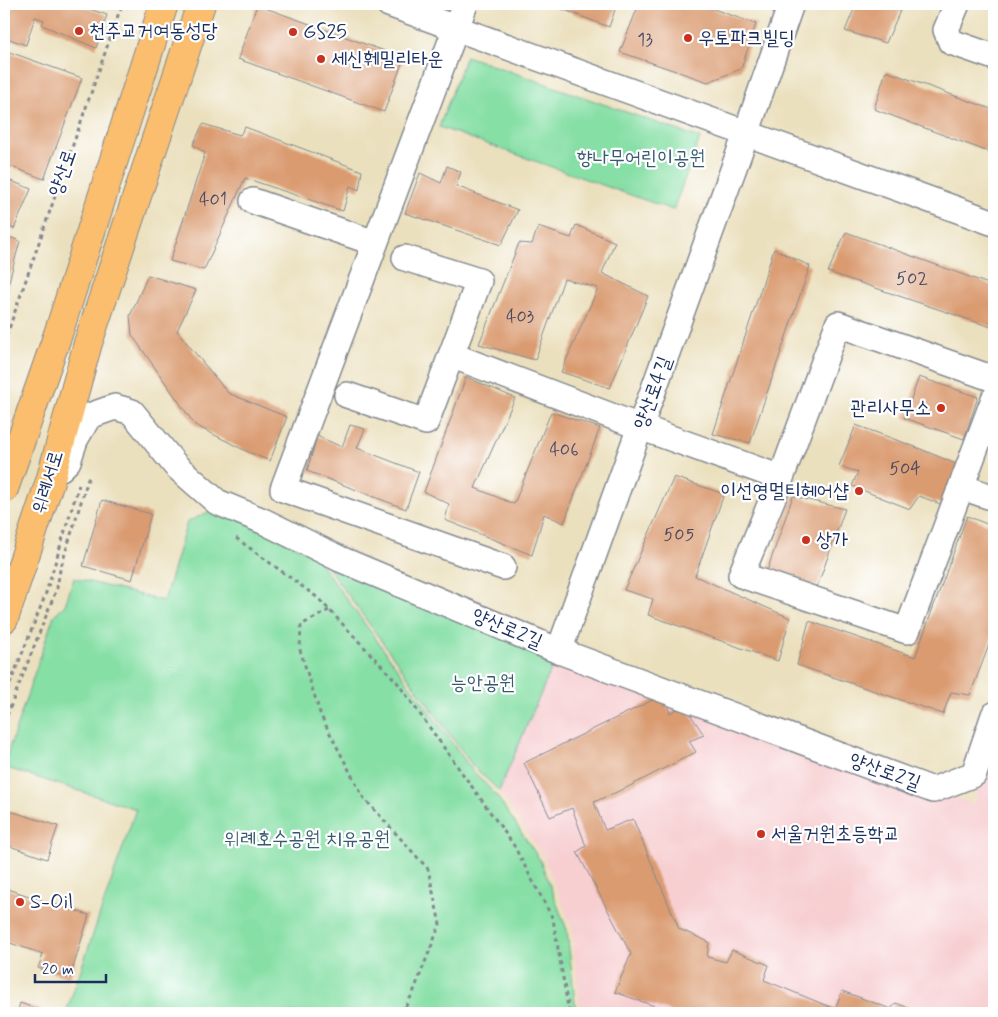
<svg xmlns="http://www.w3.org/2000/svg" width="998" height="1017" viewBox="0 0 998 1017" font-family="Mynerve,'Poor Story',sans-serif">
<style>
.built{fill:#f7cfd1}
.green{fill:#86dfa5;stroke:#508782}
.building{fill:#da9b71}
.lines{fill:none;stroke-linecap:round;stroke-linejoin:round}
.minor-casing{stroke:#83888e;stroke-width:28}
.major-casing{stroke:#83888e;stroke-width:30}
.path{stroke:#83888e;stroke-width:3;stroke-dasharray:4 4;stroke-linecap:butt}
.minor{stroke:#fff;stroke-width:25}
.major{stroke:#fabe6e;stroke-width:28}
.poi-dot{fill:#c8321e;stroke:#fff;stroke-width:2}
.labels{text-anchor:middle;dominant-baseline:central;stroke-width:4.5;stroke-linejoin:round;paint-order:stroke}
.number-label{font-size:18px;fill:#4b4a63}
.poi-label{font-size:20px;fill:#1b2f5e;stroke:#fff;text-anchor:start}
.park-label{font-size:20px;fill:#365b70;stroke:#fff}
.street-label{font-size:20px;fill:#1b2f5e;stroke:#fff}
</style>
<rect width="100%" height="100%" fill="#fff"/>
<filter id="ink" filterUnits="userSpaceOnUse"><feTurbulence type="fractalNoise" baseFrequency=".02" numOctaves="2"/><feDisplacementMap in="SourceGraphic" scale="10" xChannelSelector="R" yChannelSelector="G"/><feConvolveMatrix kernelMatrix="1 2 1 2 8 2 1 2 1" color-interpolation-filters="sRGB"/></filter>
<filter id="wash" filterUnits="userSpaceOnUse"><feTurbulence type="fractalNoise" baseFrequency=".0096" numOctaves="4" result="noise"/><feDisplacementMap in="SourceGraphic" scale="20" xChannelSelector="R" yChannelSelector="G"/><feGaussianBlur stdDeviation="1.12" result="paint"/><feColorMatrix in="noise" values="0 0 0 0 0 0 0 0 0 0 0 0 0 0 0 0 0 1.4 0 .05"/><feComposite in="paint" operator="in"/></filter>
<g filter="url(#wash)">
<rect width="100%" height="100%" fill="#ebe0be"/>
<path class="built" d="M559,651l414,153 21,-64v273h-414l-8,-86 -29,-70 -44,-66z"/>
<path class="green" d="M466,56l234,82 -27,72 -234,-83z
M217,508l98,48 157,214 24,25 44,65 27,70 9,83h-510l70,-204 -132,-42v-3l50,-149 11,-10 9,-27 90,23 23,-79z
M313,547l246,104 -60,140 -27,-26z"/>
<g id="blocks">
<path class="building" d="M4,4h71l32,11 -11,33 -54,-23 2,-5 -9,-3 -9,28 -22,-8z
M549,4h68l-8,23z
M639,4h60l57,20 -15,45 -33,13 -88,-30z
M856,4h47l-17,39 -41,-12z
M257,5l147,53 -20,54 -146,-53z
M4,50l78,28 -38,101 -40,-15z
M886,71l108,39v44l-120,-45z
M203,124l37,11 5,-8 117,44 -3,19 -9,-4 -7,25 -98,-33 -41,92 -34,-9 35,-108 -12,-8z
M447,166l14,6 -5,14 62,24 -17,35 -96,-32 15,-40 21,10z
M4,178l27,11 -17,40 -10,-4z
M576,225l39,17 -13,31 46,23 -38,92 -49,-16 37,-84 -34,-9 -29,81 -56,-16 40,-101 13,1 6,-17 33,11z
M846,232l148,54v42l-166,-56z
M4,235l16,6 -16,59z
M774,249l36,17 -60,177 -37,-9z
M148,275l48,15 -19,41 51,62 59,24 -17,44 -22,-9 -53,-27 -63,-90 -2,-19z
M466,377l49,21 -40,90 39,16 37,-92 49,16 -36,95 -20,-9 -12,41 -87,-35 4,-16 -25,-12z
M919,377l59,20 -14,42 -60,-21z
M350,425l15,4 -8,19 62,24 -13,37 -99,-38 10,-35 25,11z
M856,425l62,23 43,18 -15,40 -27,-10 -9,13 -58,-23 6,-14 -19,-6z
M674,477l50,17 -29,82 95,42 -12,43 -130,-46 5,-16 -29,-9z
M793,496l52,13 -28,78 -50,-16z
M102,500l49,14 -19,66 -49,-14z
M967,516l27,11v105l-24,63 -19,-3 -8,22 -146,-49 12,-44 106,36z
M663,695l7,18 14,-8 20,30 -15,6 7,11 -68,35 -34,15 11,28 28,-11 46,110 30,13 -2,15 19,5 6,-12 37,15 -5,15 71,29 7,-18 49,18 5,-6 26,10h-248l-59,-21 16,-38 -54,-102 9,-6 -14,-38 -22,9 -26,-54z
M7,810l51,16 -11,33 -43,-15v-24z
M4,888l85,27 -19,63 -32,-10 5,-14 -39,-13z
M20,1003l29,10h-32z"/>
</g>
</g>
<g filter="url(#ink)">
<use href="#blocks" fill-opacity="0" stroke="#83888e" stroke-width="1"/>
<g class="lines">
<defs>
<path id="minor" d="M389,4l605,219
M465,4l-182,485 220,78
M957,4l-11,26 5,12 43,15
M253,201l122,42
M451,355l189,72 141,51
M994,379l-156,-55 -57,154 -40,97 166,56 87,-232
M347,395l79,27 53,-141 -74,-23
M61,468l7,-7 7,-21 14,-24 26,-9 17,5 44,54 41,36 46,19 77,38 219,92 374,139 41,-16 20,-59
M962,487l32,11
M559,651l187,-517 45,-130"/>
<path id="major" d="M4,489l54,-155 106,-330
M4,619l46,-138 38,-138 113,-339"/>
</defs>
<use href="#minor" class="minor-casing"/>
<use href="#major" class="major-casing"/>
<path class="path" d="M4,343l118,-339
M236,538l82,60 79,84 116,162 40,75 16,94
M329,610l-28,15 -1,25 21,66 42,81 65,72 12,55 -27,69 -11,20
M4,699l41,-103 34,-111
M4,723l53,-135 3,-18 29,-94"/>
<use href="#minor" class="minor"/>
<use href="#major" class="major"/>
</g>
</g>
<g class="poi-dot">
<circle cx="79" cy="31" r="5"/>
<circle cx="293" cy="32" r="5"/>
<circle cx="688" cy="38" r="5"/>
<circle cx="321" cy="59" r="5"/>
<circle cx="941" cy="408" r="5"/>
<circle cx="859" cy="491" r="5"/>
<circle cx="806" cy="540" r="5"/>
<circle cx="761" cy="834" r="5"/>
<circle cx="20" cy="902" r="5"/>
</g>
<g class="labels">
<g class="number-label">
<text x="645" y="40">13</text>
<text x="213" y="200">401</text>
<text x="912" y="279">502</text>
<text x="520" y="317">403</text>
<text x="564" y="450">406</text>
<text x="905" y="469">504</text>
<text x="679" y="535">505</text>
</g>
<g class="poi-label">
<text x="89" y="31">천주교거여동성당</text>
<text x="303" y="32">GS25</text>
<text x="698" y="38">우토파크빌딩</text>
<text x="331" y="59">세신훼밀리타운</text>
<text x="931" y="408" text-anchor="end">관리사무소</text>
<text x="849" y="491" text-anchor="end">이선영멀티헤어샵</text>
<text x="816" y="540">상가</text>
<text x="771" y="834">서울거원초등학교</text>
<text x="30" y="902">S-Oil</text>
</g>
<g class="park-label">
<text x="641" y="158">향나무어린이공원</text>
<text x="483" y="683">능안공원</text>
<text x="307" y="839">위례호수공원 치유공원</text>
</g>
<g class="street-label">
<text transform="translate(63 173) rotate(-71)">양산로</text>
<text transform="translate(653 393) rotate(-70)">양산로4길</text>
<text transform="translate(48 482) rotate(-73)">위례서로</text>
<text transform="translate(507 629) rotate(23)">양산로2길</text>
<text transform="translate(885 772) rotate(20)">양산로2길</text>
</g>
</g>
<rect width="998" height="1017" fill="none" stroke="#fff" stroke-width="20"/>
<path d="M35 974v8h71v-8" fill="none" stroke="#1b2f5e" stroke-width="2.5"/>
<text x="42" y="974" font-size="15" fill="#1b2f5e" stroke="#ffffff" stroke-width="4" paint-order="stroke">20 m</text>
</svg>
